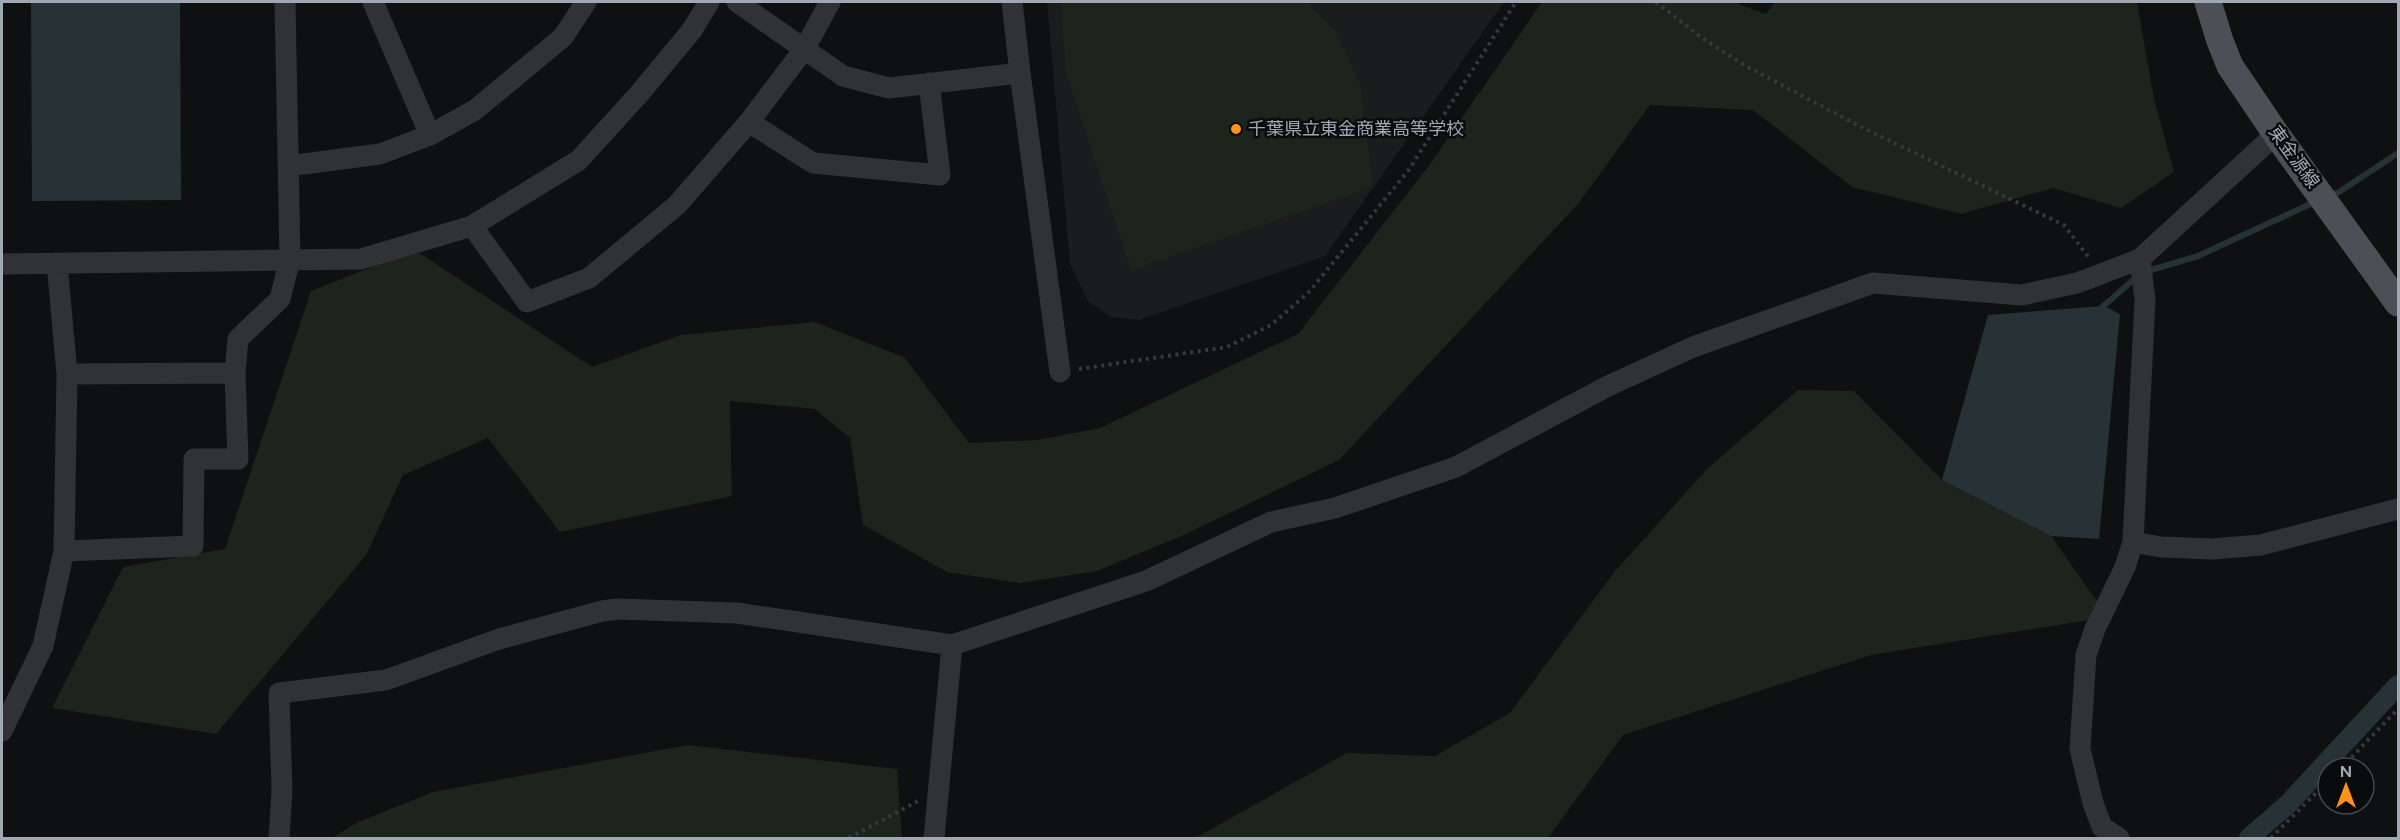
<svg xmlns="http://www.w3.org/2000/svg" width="2400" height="840" viewBox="0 0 2400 840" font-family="Figtree,'Noto Sans JP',sans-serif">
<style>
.built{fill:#1b1c1e}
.green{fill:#1c241c}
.water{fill:#273237}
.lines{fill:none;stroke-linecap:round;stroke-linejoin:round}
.stream{stroke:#273237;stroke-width:6}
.canal{stroke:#273237;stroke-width:20}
.path{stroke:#36393d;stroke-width:4;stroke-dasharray:3 4.5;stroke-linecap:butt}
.minor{stroke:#303236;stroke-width:21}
.major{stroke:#4c4f55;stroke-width:27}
.poi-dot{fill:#fd931b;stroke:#0a0b0c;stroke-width:2}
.labels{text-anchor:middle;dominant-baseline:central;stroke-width:5;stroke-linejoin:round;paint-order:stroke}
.poi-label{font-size:18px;fill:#9fa8b3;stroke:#0a0b0c;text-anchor:start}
.street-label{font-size:18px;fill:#9fa8b3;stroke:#0a0b0c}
</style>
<rect width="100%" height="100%" fill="#0f1011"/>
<path class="built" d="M1047,2h457l-179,254 -186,64 -28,-3 -23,-16 -18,-37z"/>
<path class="green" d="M1061,2h245l29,28 25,53 13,104 -242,83 -65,-197z
M1542,2h191l33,12 9,-12h362l17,97 20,73 -53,36 -68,-20 -92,26 -109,-27 -99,-77 -103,-5 -72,99 -239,256 -153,74 -89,37 -77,12 -73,-11 -84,-47 -13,-87 -35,-29 -85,-8 2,95 -172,36 -72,-94 -85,37 -37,80 -150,179 -164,-26 71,-141 102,-18 86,-258 104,-41 177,117 89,-32 133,-13 90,35 65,86 68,-3 63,-12 198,-94 132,-170z
M1798,390l56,1 88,89 109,56 57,81 -237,38 -248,80 -75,103h-353l152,-85 88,3 75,-43 105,-142 93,-103z
M688,745l209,24 5,69h-570l26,-16 75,-30z"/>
<path class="water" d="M31,2h149l1,198 -149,1z
M2104,306l16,8 -21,225 -48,-3 -109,-56 46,-165z"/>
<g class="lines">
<path class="stream" d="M2329,196l10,-4 59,-39
M2151,270l47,-14 119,-55
M2099,310l33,-29"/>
<path class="canal" d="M2249,838l39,-34 110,-119"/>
<path class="path" d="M1656,2l46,36 44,28 115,61 203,98 26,34
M1079,369l148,-22 44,-22 38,-33 99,-121 108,-169
M2341,768l57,-59
M849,838l69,-37
M2271,838l57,-57"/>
<path class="minor" d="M373,2l57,133
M737,2l106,74 46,12 131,-15
M1012,2l8,71 40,299
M749,122l64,41 127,12 -11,-92
M288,166l92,-12 50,-19 45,-25 88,-73 23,-35
M472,226l55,76 62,-24 88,-73 72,-83 56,-74 25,-46
M2,264l359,-5 111,-33 107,-66 60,-66 53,-64 17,-28
M67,374l168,-1
M2133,542l28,5 51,2 49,-4 137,-36
M64,551l129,-5 1,-87h44l-3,-86 3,-34 42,-40 10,-40 -5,-257
M2,731l41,-85 21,-95 3,-177 -10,-111
M279,838l3,-47 -3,-98 107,-13 113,-41 103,-28 16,-2 119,4 215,32 194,-64 125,-59 64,-14 121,-41 152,-81 85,-39 180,-64 149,12 55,-12 24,-9 39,-15 136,-125
M934,838l18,-193
M2119,838l-17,-11 -9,-24 -13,-54 6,-94 9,-26 30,-62 8,-25 12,-242 -5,-41"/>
<path class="major" d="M2208,2l12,39 10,25 46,68 122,169"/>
</g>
<circle class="poi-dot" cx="1236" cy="129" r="6"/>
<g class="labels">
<g class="poi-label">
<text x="1248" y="129">千葉県立東金商業高等学校</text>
</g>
<g class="street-label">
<text transform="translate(2294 157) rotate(54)">東金源線</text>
</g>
</g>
<rect width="2400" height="840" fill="none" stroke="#9fa8b3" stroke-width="6"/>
<g transform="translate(2346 786)"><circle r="28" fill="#0a0b0c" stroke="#464a4f" stroke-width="1.5"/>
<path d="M0-4.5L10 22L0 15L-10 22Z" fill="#fd931b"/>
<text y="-9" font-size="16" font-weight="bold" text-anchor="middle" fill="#9fa8b3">N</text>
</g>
</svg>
